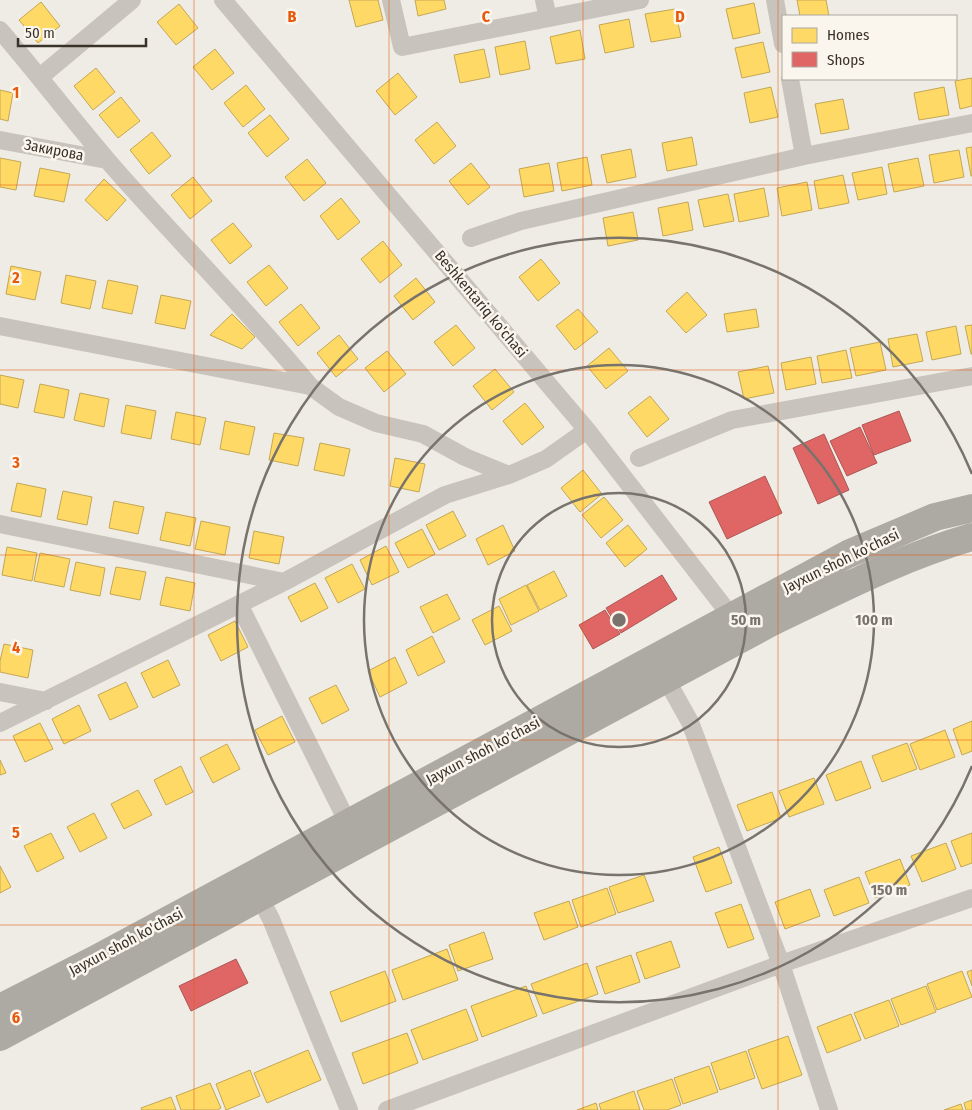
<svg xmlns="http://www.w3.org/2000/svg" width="972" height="1110" viewBox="0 0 972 1110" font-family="'Fira Sans Condensed',sans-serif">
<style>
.homes{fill:#ffd966;stroke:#c4a754}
.shops{fill:#e06666;stroke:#ae5654}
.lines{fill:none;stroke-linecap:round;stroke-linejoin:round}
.street{stroke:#c8c4bd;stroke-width:18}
.highway{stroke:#adaaa4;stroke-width:28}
.grid{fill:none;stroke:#e8590c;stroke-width:1;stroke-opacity:0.55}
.ring{fill:none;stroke:#78736c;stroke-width:2.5}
.labels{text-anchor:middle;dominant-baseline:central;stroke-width:5;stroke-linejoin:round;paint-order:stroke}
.street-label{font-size:15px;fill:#39322b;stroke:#faf6ed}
.grid-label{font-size:16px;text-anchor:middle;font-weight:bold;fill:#e8590c;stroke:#faf6ed;stroke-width:5;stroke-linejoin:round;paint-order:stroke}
.centre{fill:#78736c;stroke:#faf6ed;stroke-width:2.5}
.ring-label{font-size:15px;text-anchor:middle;font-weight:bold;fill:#78736c;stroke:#faf6ed;stroke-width:5;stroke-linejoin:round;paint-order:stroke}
</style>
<rect width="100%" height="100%" fill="#eeece5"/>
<path class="homes" d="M349,0h29l5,20 -27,7z
M415,0h29l2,9 -28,7z
M797,0h29l3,16h-29z
M41,2l19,24 -22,17 -19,-23z
M754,3l6,30 -27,6 -7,-30z
M179,4l19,24 -22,17 -19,-23z
M675,9l6,28 -30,5 -6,-28z
M629,19l5,28 -29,6 -6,-28z
M580,30l5,29 -29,5 -6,-27z
M525,41l5,28 -30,6 -5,-28z
M763,42l7,30 -28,6 -7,-30z
M215,49l19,24 -22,17 -19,-23z
M484,49l6,28 -30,6 -6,-28z
M96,68l19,24 -22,18 -19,-24z
M398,73l19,24 -22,18 -19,-24z
M972,78v28l-12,3 -5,-28z
M246,85l19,24 -22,18 -19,-24z
M771,87l7,30 -28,6 -6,-30z
M944,87l5,28 -30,5 -5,-27z
M0,90l13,3 -5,28 -8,-2z
M121,97l19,24 -22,17 -19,-23z
M843,99l6,30 -28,5 -6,-30z
M270,115l19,24 -22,18 -19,-24z
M437,122l19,24 -22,18 -19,-24z
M152,132l19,24 -22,18 -19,-24z
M692,137l5,28 -30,6 -5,-28z
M972,147v29h-1l-5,-28z
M631,149l5,28 -29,6 -6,-28z
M959,150l5,27 -30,6 -5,-28z
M587,157l5,28 -30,6 -5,-28z
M0,158l21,4 -5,28 -16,-3z
M918,158l6,28 -30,6 -6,-28z
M307,159l19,24 -22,18 -19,-24z
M471,163l19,24 -22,18 -19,-24z
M549,163l5,28 -30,6 -5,-28z
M882,167l5,27 -29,6 -6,-27z
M40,168l30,6 -6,28 -30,-6z
M843,175l6,28 -30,6 -5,-28z
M193,177l19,24 -22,18 -19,-24z
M104,179l22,21 -19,21 -22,-21z
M807,182l5,28 -30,6 -5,-28z
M764,188l5,28 -30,6 -5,-28z
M728,194l6,27 -30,6 -6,-27z
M341,198l19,24 -22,18 -18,-24z
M688,202l5,28 -30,6 -5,-28z
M633,212l5,28 -30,6 -5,-28z
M233,223l19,23 -22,18 -19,-24z
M383,241l19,24 -22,18 -19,-24z
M541,259l19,24 -22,18 -19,-24z
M269,265l19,23 -22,18 -19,-24z
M11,266l30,6 -6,28 -29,-6z
M66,275l30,6 -6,28 -29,-6z
M416,278l19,24 -22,18 -19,-24z
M108,280l30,6 -6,28 -30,-6z
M687,292l20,23 -21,18 -20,-22z
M161,295l30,6 -6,28 -30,-6z
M301,304l19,24 -22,18 -19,-24z
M578,309l20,23 -23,18 -19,-24z
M756,309l3,18 -32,5 -3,-18z
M232,314l23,23 -13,12 -32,-14z
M456,325l19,23 -22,18 -19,-24z
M972,325v29h-1l-6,-28z
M956,326l5,28 -29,6 -6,-28z
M917,334l6,27 -30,6 -5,-28z
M339,335l19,24 -22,18 -19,-24z
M880,342l6,28 -30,6 -6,-28z
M609,348l19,23 -22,18 -19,-23z
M846,350l6,28 -30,5 -5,-27z
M387,351l19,23 -22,18 -19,-24z
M811,357l5,27 -30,6 -5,-27z
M768,366l6,27 -30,6 -6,-27z
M495,369l19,23 -22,18 -19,-24z
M0,375l24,5 -6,28 -18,-4z
M40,384l29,6 -5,28 -30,-6z
M80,393l29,6 -5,28 -30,-7z
M650,396l19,23 -22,18 -19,-24z
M525,403l19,24 -22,18 -19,-24z
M126,405l30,6 -5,28 -30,-6z
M176,412l30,6 -6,27 -29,-6z
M225,421l30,6 -6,28 -29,-6z
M274,433l30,5 -6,28 -29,-6z
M320,443l30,6 -6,27 -30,-6z
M395,458l30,6 -6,28 -29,-6z
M583,470l19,24 -22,18 -19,-24z
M17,483l29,6 -5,28 -30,-6z
M63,491l29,6 -5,28 -30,-6z
M604,497l19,23 -22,18 -19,-23z
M114,501l30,6 -6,27 -29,-6z
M453,511l13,25 -27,14 -13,-25z
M166,512l30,6 -6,28 -30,-6z
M201,521l29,6 -5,28 -30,-6z
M503,525l12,26 -27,14 -12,-26z
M628,525l19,24 -22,18 -19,-24z
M422,529l13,25 -27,14 -13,-25z
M254,531l30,6 -5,27 -30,-6z
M386,546l13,26 -27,13 -12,-25z
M7,547l30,6 -5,28 -30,-6z
M40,553l30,6 -6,28 -30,-6z
M76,562l29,6 -5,28 -30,-6z
M352,564l13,25 -27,14 -13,-25z
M116,567l30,5 -6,28 -30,-6z
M554,571l13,25 -27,14 -13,-25z
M166,577l29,6 -5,28 -30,-6z
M315,583l13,25 -27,14 -13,-25z
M526,585l13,26 -28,14 -12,-26z
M447,594l13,25 -27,14 -13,-26z
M499,606l13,25 -27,14 -13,-25z
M235,621l13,26 -27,14 -13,-26z
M432,636l13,26 -27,14 -12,-26z
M4,644l29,6 -5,28 -28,-6v-11z
M395,657l12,26 -27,14 -12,-26z
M168,660l12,25 -27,13 -12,-25z
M126,682l12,25 -28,13 -12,-25z
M336,685l13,25 -27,14 -13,-26z
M79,705l12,26 -27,13 -12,-25z
M282,716l13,26 -27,13 -13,-25z
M972,721v30l-10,4 -9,-26z
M40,723l13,26 -28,13 -12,-26z
M945,730l10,27 -35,13 -10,-26z
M907,743l10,26 -35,13 -10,-26z
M227,744l13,25 -27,14 -13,-25z
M0,760l6,13 -6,2z
M861,761l10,27 -35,13 -10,-26z
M181,766l12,26 -27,13 -12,-25z
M814,778l10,26 -35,13 -10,-26z
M138,790l14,25 -28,14 -13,-25z
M772,792l9,26 -34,13 -10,-26z
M94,813l13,25 -27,14 -13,-25z
M51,833l13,25 -27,14 -13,-26z
M972,833v30l-11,4 -10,-26z
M946,843l10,26 -34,13 -11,-26z
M719,847l13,36 -26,9 -13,-35z
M900,859l10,26 -35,13 -10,-26z
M0,866l11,21 -11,6z
M644,875l10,26 -36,12 -9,-26z
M859,877l10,26 -35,13 -10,-26z
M607,888l9,26 -35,13 -9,-27z
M810,889l10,27 -35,13 -10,-27z
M569,901l9,26 -34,13 -10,-27z
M741,904l13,35 -26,9 -13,-35z
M484,932l9,27 -35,12 -9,-26z
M671,941l9,26 -35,12 -9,-26z
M447,949l11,31 -55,20 -11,-30z
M631,955l9,27 -35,12 -9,-27z
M587,963l11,31 -55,20 -12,-30z
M972,970v16l-5,-14z
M385,971l11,30 -55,21 -11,-30z
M962,971l10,26 -35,13 -10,-26z
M526,986l11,30 -55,21 -11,-31z
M926,986l10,26 -35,13 -10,-26z
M889,1000l10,26 -34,13 -11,-26z
M466,1009l12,31 -55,20 -12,-30z
M851,1014l10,26 -34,13 -10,-26z
M407,1033l11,30 -55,21 -11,-31z
M788,1036l14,39 -40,14 -14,-39z
M308,1050l13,30 -54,23 -13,-30z
M746,1051l9,27 -35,12 -9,-27z
M709,1066l9,26 -35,12 -9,-26z
M250,1070l10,26 -34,14 -10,-26z
M672,1079l9,26 -14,5h-23l-7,-19z
M210,1083l11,25 -4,2h-36l-5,-14z
M634,1091l6,19h-39l-2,-6z
M171,1097l5,13h-34l-1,-2z
M972,1100v10h-6l-2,-7z
M596,1103l2,7h-21z
M961,1104l2,6h-19z"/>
<path class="shops" d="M899,411l12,30 -37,14 -12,-30z
M860,427l17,36 -30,13 -17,-35z
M824,434l25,56 -31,14 -25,-56z
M765,476l17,37 -55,26 -18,-37z
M662,575l15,24 -56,34 -15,-25z
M605,610l15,24 -27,15 -14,-24z
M236,959l12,24 -57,28 -12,-25z"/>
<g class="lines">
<path class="street" d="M223,0l364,430 144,186
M391,0l11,47 238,-47
M544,0l4,18
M775,0l8,44
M0,30c37,43 71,88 108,131 66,76 138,147 202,225
M40,77l92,-77
M790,79l14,77
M0,140l107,20
M471,238l50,-17 283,-65 168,-33
M0,326l310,60 29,21 37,16 47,11 42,23 44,18
M639,458l93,-38 240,-44
M0,524l284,58
M239,604l109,219
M666,679l24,43 91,242 48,146
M0,692l46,9
M0,723l284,-141 161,-87 64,-20 37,-16 41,-29
M260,898l11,21 78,191
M387,1110l394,-146 191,-66"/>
<path class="highway" d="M0,1008l96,-49 752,-405 87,-37 37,-9
M0,1037l772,-415c65,-31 130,-65 200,-85"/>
</g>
<path class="grid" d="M194,0v1110M389,0v1110M583,0v1110M778,0v1110M0,185h972M0,370h972M0,555h972M0,740h972M0,925h972"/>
<g class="ring">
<circle cx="619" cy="620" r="127"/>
<circle cx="619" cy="620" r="255"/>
<path d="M972 766A382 382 0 1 1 972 474"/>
</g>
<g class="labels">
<g class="street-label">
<text transform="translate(54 150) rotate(11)">Закирова</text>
<text transform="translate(481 304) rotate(50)">Beshkentariq ko'chasi</text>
<text transform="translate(841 561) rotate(-26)">Jayxun shoh ko'chasi</text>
<text transform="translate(483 751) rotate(-28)">Jayxun shoh ko'chasi</text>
<text transform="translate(126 942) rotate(-28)">Jayxun shoh ko'chasi</text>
</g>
</g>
<g class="grid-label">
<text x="292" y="22">B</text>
<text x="486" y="22">C</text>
<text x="680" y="22">D</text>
<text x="16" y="98">1</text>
<text x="16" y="283">2</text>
<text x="16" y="468">3</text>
<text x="16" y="653">4</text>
<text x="16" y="838">5</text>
<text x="16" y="1023">6</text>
</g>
<circle cx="619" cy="620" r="8" class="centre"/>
<g class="ring-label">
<text x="746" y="625">50 m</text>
<text x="874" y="625">100 m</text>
<text x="889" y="895">150 m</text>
</g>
<rect x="782" y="15" width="175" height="65" fill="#faf6ed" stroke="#ada89f"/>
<rect x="792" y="28" width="25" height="15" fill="#ffd966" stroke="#ada89f"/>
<text x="827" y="40" font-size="15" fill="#39322b">Homes</text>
<rect x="792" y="52" width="25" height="15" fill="#e06666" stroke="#ada89f"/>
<text x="827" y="65" font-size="15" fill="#39322b">Shops</text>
<path d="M18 38v8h128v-8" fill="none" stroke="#39322b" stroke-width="2.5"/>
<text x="25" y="38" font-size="15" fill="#39322b" stroke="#faf6ed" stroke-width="4" paint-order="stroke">50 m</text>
</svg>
